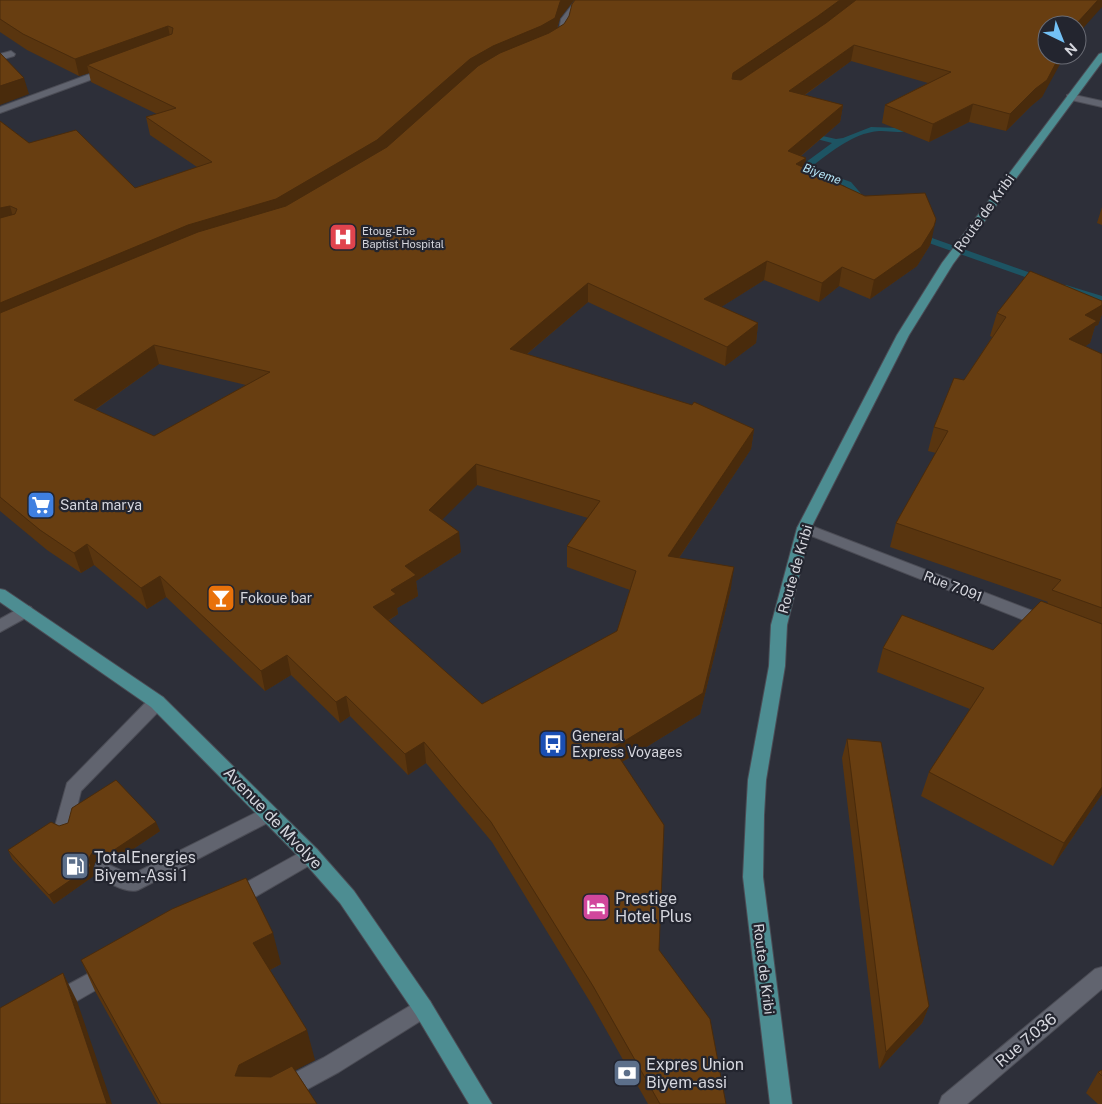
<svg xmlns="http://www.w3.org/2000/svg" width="1102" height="1104" viewBox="0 0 1102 1104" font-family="'Public Sans',sans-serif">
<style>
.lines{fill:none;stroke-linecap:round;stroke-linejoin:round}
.stream{fill:#1d5463;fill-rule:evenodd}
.minor-casing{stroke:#4b4c55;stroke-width:2}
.major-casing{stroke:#4b4c55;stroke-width:2}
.minor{fill:#61646f;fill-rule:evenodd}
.major{fill:#4d8d92;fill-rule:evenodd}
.wall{fill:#59350f;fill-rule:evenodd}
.shaded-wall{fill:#492b0c}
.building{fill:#683e11;stroke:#492b0c;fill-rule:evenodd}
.labels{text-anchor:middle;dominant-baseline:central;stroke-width:4.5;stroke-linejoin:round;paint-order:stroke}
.far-poi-label{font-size:11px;fill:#d5d6dd;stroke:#23252f;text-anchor:start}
.far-water-label{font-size:12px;font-style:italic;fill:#b7e6f6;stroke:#23252f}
.street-label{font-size:14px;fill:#d5d6dd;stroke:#23252f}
.poi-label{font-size:14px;fill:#d5d6dd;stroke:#23252f;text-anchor:start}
.near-street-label{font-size:16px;fill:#d5d6dd;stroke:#23252f}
.near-poi-label{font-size:16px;fill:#d5d6dd;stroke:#23252f;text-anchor:start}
</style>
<rect width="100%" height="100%" fill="#2d2f39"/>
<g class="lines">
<path class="stream" d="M912,121l7,2c-18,16 -28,5 -47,9 -22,4 -44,22 -62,36l41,14 19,22v4h-6l-19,-22 -58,-22 4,-3 11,4 30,-22 -19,-5 -9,2v-4l5,-3 27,6 7,-1 28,-11 28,1z
M915,232l130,46 2,2 -2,2h-6l-127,-45 -2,-2z
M1066,285l36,11v6l-39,-12v-4z"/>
<defs>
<path id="minor" d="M576,0h8l-14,19 -3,13 -11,11h-6v-4l9,-8 2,-12z
M11,51l4,3 -1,2 -14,4v-6z
M109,67l5,3 -2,2 -112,41v-6z
M1070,94l32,7v6l-35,-8v-4z
M804,523l247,95 2,4 -2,4 -6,2 -6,-2 -240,-95 -2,-3 2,-3z
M25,605l6,2 2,4 -2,4 -31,17v-13z
M157,696l6,1 2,5 -2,5 -82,84 -10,40 -7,3 -7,-3 -2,-5 12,-43 84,-86z
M269,806l6,3 3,5 -3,5 -137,71c-11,4 -39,-10 -44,-20l2,-6 7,-2 28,13z
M310,847l7,2 2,6 -2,6 -76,44 -7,2 -7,-2 -3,-6 3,-6z
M108,963l7,2 3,7 -3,7 -52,30 -7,3 -7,-3 -3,-7 3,-7z
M1102,967v22l-135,115h-28l3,-8 153,-127z
M423,998l7,3 3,7 -3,7 -91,57 -59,32h-33l3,-8 73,-38z"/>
<path id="major" d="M1102,53v9l-149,202 -44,71 -98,193 -24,97 -2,41 -19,114 -2,35 -1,62 29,227h-22l-27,-227 3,-62 2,-35 21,-114 2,-41 26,-97 100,-193 45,-72 157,-209z
M0,589l5,1 158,107 154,152 37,42 76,110 62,103h-23l-53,-89 -76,-112 -37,-42 -152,-154 -151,-105z"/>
</defs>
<use href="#minor" class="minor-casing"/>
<use href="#major" class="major-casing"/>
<use href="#minor" class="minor"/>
<use href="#major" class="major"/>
</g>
<path class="wall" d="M0,0h574l-14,18 -3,11 520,-4 -35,72 -11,9 -25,25 -37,-9 -40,20 -47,-19 3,-18 43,-22 -77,-22 -46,34 38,10 -3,17 -39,34 5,2 -1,10 127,70 -2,7 -13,21 -47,33 -31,-13 -20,16 -55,-22 -43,27 37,16 -2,20 -31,23 -137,-64 -61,52 227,75 -3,20 -72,109 52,30 -31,126 -78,48 37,188 67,154h-78l-56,-99 -100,-163 -66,-79 -18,12 -58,-59 -10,7 -49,-48 -26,16 -99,-94 -19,12 -53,-44 -13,8 -34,-23 -47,-39v-390l29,22 106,45 62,-21 -47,-32 -4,-18 11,-3 -66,-32 -2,-9 -10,3 -52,-26 -27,-18zM159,364l87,21 -92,51 -59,-26zM477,485l111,33 -21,28v21l63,23 -13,41 -135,73 -94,-83 10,-7 -1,-6 21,-12 -2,-15 45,-29 -19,-33z
M1102,207v18l-5,-2z
M1102,301v13l-4,11 -3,1 -5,17 -5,3 17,8v440l-49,72 -132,-70 8,-24 41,-63 -93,-37 6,-24 110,2 54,-47 1,-1 -158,-55 6,-24 40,-70 -8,-2 6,-24 30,-47 28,-43 -2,-1 7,-23z
M847,739l82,267 -7,17 -43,46 -37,-311z
M59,826l101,5 -49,33 -7,-4 -9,2 -2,7 2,6 -41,29 -42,-45 -4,-9z
M81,960l200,4 -11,6 45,90 -20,10 22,34h-159l-63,-113z
M1102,1070v34h-4l-12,-11 12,-21z"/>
<path class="shaded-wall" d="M561,0h13l-14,18 -5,16 -176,123 -100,60 -279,108v-22l470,-244 90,-57z
M840,0h18l-42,32 -85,57 2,-16z
M1098,0h4v7l-25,28 -1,-10 2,-3z
M168,26l3,16 -84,23 2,8 -10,3 -4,-17z
M854,45l-3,16 -65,47 3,-17z
M1060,55h5l-23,42 -11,9 -25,25 4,-17z
M24,78l5,16 -29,11v-19z
M973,104l-4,18 -40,20 4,-18z
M843,105l-3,17 -55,47 3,-18z
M806,158l-2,18 -8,-12z
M10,206l5,18 -15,4v-20z
M936,219l-4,19 -2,7 -13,21 -47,33 4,-19z
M767,261l-3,19 -62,39 2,-20z
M842,267l-3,19 -20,16 3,-19z
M588,283v19l-78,66v-19z
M1102,305v9l-4,11 -3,1 -5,17 -28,19 7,-23 16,-24z
M758,323l-2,20 -31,23 2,-19z
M154,345l5,19 -79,56 -6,-20z
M754,429l-3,20 -85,128 2,-21z
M476,464l1,21 -46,46 -2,-21z
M459,532l2,20 -45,29 2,15 -21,12 1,6 -23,14 -2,-21 18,-17 14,-24z
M87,544l7,21 -13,8 -7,-20z
M734,567l-3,21 -31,126 -88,54 1,-20z
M160,576l6,21 -19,12 -6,-21z
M287,655l4,20 -26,16 -4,-20z
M346,696l4,20 -10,7 -4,-21z
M424,742l2,21 -18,12 -3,-21z
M1102,787v7l-49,72 11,-23z
M156,822l4,9 -49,33 -3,-10z
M100,851l4,9 -9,2 -2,7 2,6 -41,29 -5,-9 39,-35 4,-7z
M273,933l8,31 -19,10 -9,-31z
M63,973l14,28 35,103h-5z
M929,1006l-7,17 -43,46 7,-17z
M307,1030l8,30 -66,34 -14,-18 4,-11z"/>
<path class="building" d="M0,0h561l-1,2 -5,16 -14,8 -48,20 -23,13 -93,81 -101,59 -88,26 -188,78v-85l15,-4 2,-5 -7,-3 -10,2v-87l29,22 47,-13 59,58 77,-26 -66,-45 30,-9 -89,-43 85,-31 1,-6 -5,-2 -93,33 -52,-25 -23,-15z
M575,0h265l-22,16 -85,57 -1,6 9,1 85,-57 30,-23h242l-20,22 -2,3h-29v30h13l-13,25 -12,9 -25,25 -37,-10 -40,20 -48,-19 66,-33 -97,-27 -65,46 54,14 -55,46 18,7 -10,6 69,32 60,-3 11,26 -2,7 -13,21 -47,33 -32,-13 -20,16 -55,-22 -63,38 54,24 -31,24 -139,-64 -78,66 182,56 2,-3 60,27 -86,127 66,11 -31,126 -90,55 51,77 -5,125 51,69 16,85h-66l-67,-118 -102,-164 -67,-80 -19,12 -59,-58 -10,6 -49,-47 -26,16 -101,-95 -19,12 -54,-44 -13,9 -34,-23 -40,-33v-184l198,-81 88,-26 101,-59 91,-81 22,-13 49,-20 15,-9 5,-8 3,-12zM154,345l116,27 -116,64 -80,-36zM476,464l124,37 -33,45 69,25 -19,60 -135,73 -109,-97 23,-13 -5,-4 25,-15 -11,-9 54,-34 -30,-22z
M0,53l24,25 -24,8z
M1030,271l72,30v4l-17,10 12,6 -28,18 33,15v254l-50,-18 9,-10 -165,-57 52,-92 -14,-4 20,-49 10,2 42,-63 -9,-4z
M1041,601l61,23v163l-38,56 -135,-71 55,-84 -101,-40 19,-33 91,35z
M847,739l34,3 48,264 -43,46z
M116,780l40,42 -48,32 -8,-3 -8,2 -4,7 3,6 -42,29 -41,-45 43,-28 8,4 9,-3 4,-15z
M246,878l27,55 -20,10 54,87 -68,35 -4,11 36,1 21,-11 25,38h-156l-80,-144 91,-51z
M63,973l44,131h-107v-96z
M1102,1070v6l-4,-4z"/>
<defs>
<symbol id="hospital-square" viewBox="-11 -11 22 22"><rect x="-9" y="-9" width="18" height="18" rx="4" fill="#e0444e" stroke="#23252f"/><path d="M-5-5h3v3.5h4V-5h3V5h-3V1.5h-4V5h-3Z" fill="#fff"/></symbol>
<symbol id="supermarket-square" viewBox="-11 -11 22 22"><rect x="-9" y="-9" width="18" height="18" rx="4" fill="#3f7fe0" stroke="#23252f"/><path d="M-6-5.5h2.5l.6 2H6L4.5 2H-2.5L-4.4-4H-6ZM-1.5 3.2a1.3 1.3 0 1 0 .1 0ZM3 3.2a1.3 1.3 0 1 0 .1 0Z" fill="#fff"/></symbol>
<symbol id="bar-square" viewBox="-11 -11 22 22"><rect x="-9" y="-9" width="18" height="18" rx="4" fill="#e8710a" stroke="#23252f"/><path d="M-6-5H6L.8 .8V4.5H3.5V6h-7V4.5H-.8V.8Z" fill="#fff"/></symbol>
<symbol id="bus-square" viewBox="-11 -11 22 22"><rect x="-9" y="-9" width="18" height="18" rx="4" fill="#1a4fb4" stroke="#23252f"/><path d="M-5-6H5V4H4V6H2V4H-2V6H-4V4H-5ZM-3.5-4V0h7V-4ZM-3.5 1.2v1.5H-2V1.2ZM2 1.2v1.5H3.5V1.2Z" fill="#fff"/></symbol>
<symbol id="fuel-square" viewBox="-11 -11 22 22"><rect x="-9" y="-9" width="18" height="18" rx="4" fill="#5c6f8a" stroke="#23252f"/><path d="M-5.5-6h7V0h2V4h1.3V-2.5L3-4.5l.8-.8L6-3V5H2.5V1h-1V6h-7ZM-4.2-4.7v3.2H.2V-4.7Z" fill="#fff"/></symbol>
<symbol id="hotel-square" viewBox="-11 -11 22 22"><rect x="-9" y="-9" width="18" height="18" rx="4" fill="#d1479c" stroke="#23252f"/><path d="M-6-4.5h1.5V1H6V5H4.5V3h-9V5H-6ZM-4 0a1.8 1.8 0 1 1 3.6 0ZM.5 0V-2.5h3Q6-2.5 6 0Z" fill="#fff"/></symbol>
<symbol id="bank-square" viewBox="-11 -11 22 22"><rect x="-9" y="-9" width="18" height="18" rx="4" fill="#5c6f8a" stroke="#23252f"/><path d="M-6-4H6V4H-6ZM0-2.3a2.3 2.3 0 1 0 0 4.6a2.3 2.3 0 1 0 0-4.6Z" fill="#fff"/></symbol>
</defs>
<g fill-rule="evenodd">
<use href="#hospital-square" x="327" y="221" width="32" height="32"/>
<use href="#supermarket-square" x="25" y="489" width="32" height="32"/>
<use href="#bar-square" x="205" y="582" width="32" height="32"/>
<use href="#bus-square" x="537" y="728" width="32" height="32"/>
<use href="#fuel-square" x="59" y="850" width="32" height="32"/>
<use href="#hotel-square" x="580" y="891" width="32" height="32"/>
<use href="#bank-square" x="611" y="1057" width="32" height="32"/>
</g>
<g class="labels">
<g class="far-poi-label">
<text x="362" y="231">Etoug-Ebe<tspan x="362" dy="13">Baptist Hospital</tspan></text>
</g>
<g class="far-water-label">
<text transform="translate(822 174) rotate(20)">Biyeme</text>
</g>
<g class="street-label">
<text transform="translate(984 213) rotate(-54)">Route de Kribi</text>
<text transform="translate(795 569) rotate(-74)">Route de Kribi</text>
<text transform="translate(953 586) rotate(21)">Rue 7.091</text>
<text transform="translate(764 969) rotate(83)">Route de Kribi</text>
</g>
<g class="poi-label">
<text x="60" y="505">Santa marya</text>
<text x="240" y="598">Fokoue bar</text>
<text x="572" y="736">General<tspan x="572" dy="16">Express Voyages</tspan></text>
</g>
<g class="near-street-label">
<text transform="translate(273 818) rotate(46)">Avenue de Mvolye</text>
<text transform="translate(1026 1040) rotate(-40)">Rue 7.036</text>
</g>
<g class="near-poi-label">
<text x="94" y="857">TotalEnergies<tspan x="94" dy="18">Biyem-Assi 1</tspan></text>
<text x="615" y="898">Prestige<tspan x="615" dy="18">Hotel Plus</tspan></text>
<text x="646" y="1064">Expres Union<tspan x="646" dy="18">Biyem-assi</tspan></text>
</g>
</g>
<g transform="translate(1062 40) rotate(137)"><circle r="24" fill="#23252f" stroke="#6a6c75"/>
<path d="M0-4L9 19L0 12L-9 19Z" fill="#73c1f5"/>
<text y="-8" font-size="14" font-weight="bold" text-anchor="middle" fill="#d5d6dd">N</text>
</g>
</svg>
